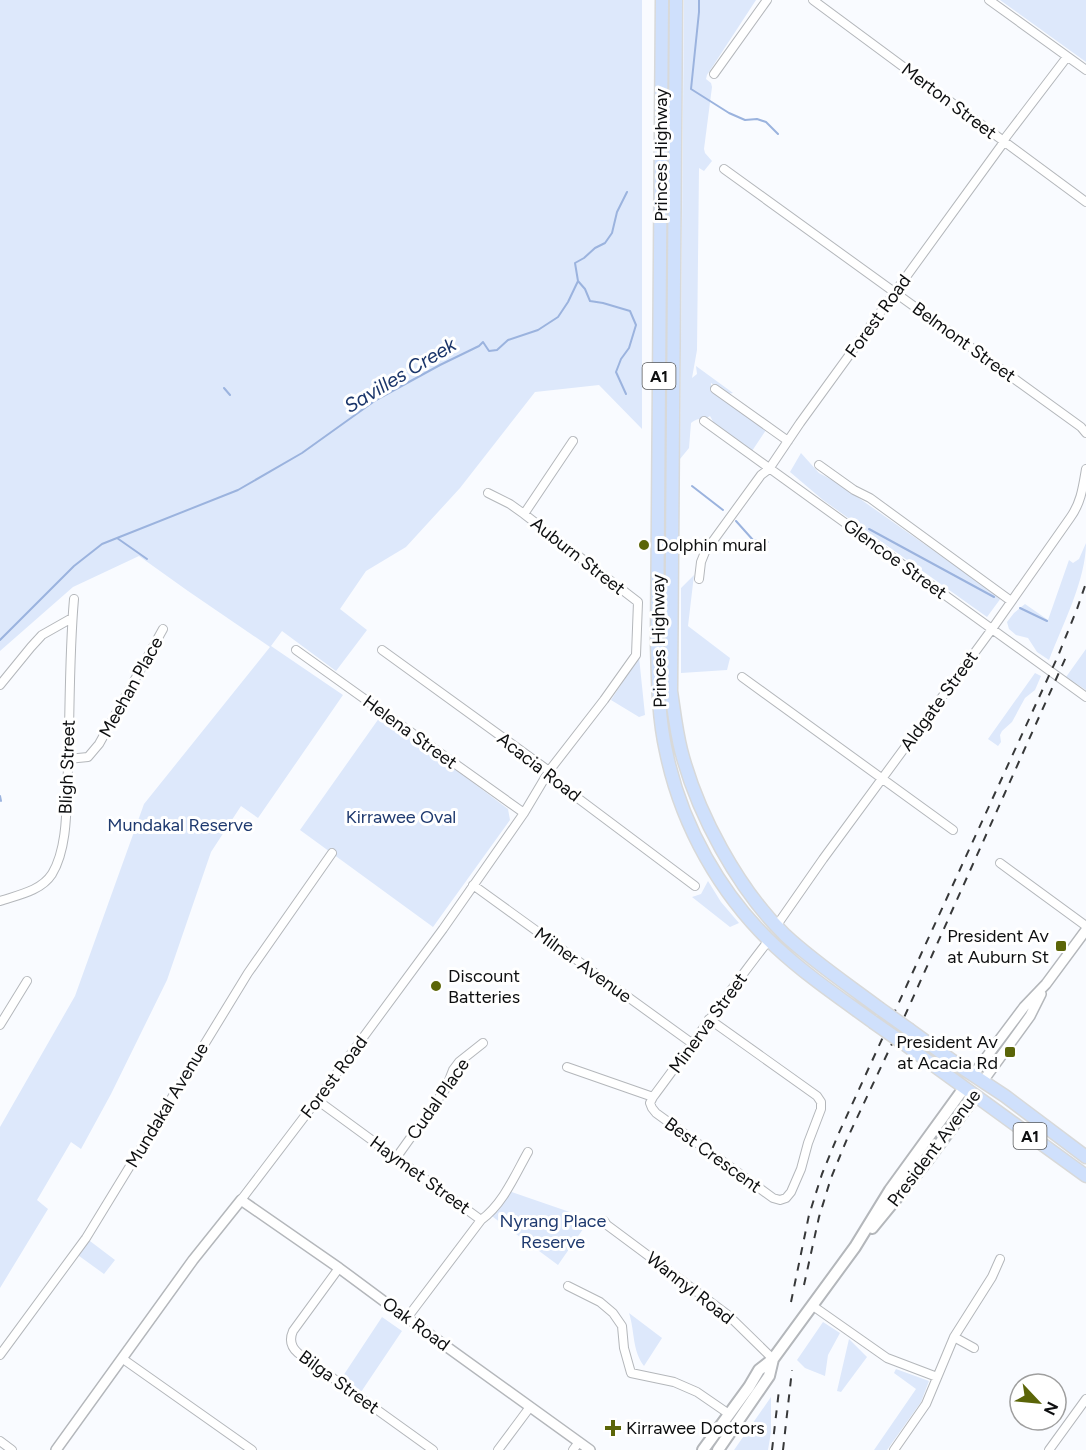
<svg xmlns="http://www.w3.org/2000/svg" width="1086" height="1450" viewBox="0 0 1086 1450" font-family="Figtree,sans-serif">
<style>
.green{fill:#dde8fb}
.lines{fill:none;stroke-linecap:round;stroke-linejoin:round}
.stream{stroke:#9bb3de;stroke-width:2}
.minor-casing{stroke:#b4b7bb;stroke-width:10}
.tertiary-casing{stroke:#b4b7bb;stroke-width:12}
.secondary-casing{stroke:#b4b7bb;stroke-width:14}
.trunk-casing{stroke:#d8d9d9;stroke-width:15}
.minor{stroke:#fff;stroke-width:8}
.tertiary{stroke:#fff;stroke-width:9}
.secondary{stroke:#fff;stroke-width:10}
.trunk{stroke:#cfe0fc;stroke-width:12}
.rail{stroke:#373839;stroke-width:2;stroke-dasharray:8 8;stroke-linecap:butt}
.trunk-bridge-casing{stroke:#d8d9d9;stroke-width:15;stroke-linecap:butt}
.trunk-bridge{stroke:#cfe0fc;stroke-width:12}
.poi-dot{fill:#5b6508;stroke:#fff;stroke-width:2}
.labels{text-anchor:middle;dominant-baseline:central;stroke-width:6;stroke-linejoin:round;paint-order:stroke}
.shield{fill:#fff;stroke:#565758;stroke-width:1.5}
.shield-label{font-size:16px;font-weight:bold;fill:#0e0f10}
.street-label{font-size:18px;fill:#0e0f10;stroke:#fff}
.poi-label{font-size:18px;fill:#0e0f10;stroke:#fff;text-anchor:start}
.park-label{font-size:18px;fill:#1f3a6f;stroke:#fff}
.water-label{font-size:20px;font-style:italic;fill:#1a356a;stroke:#fff}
</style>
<rect width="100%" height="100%" fill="#f9fbff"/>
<path class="green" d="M0,0h642v429l-43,-44 -64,7 -75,96 -54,59 -40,24 -26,38 27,21 -31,41 -54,-40 -11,15 72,49 -85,123 -17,-12 -30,46 -44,128 -56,114 -30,55 -10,-7 -34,58 11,9 -48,79v-161l75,-131 69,-192 126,-157 -82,-56 -49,-35 -66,31 -73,64z
M684,0h72l-49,75 -1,4 5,4 1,4 -8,62 1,4 7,8 -8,10 -5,-3 -2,182 -5,28 5,-4 -1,-8 37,27 -6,1 -16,-11v5l2,4 53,38 -14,21 -37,-26 -5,-9c-7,5 -11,0 -19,7l-2,25 -9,11z
M1000,0h86v62z
M801,453l18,20 17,9 165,116 -14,19 -164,-117 -33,-28z
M1086,543c0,37 -24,83 -37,117l-12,-8 -9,-14 -12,-3 -7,-6 -2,-7 7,-9 11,-9 23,16 21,-60 4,3 6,-4z
M694,575l-6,51 42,32 -3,12 -46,3v-85z
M1086,649v41l-20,-13z
M639,657l6,58 -6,2 -28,-17z
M1035,673l6,3 -6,14 -10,8 -13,24 -10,9 -2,4 1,7 -3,4 -10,-7z
M382,714l126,95 2,11 -77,107 -133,-97z
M708,881l13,21 18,21 -9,4 -38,-30 9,-3z
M506,1190l84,29 -32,46 -69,-51z
M86,1238l29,22 -11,14 -29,-21z
M629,1313l33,25 -18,28c-12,-16 -9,-34 -15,-53z
M382,1317l20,14 -41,61 -18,-16z
M823,1322l17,11 -12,22 -3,21 -20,-8 -8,-8z
M849,1339l18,18 -26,35 -4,-1z
M896,1369l33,12 -8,21 -34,48h-13l42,-61 -22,-16z
M771,1397v35l-3,18h-34z"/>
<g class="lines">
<path class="stream" d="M699,0v12l-8,77 38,24 16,7 12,-1 9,3 12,12
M578,281l7,8 5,12 13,2 27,8 6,14 -7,23 -8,11 -5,13 10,22
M224,388l6,7
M692,486l31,24
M736,521l17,19 15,2
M869,529l125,68
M117,538l121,-48 64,-37 74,-53 64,-35 39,-19 4,-4 6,9 8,-1 11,-10 30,-10 20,-13 10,-15 10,-21 -3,-18 9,-5 11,-10 10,-5 7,-10 5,-21 10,-20
M1020,608l27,13
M0,640l74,-74 28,-22 15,-6 30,21
M0,796l1,5"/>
<defs>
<path id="minor" d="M813,0l273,202
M989,0l97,70
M714,74l53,-74
M724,169l357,258 5,6
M715,389l73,52
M704,421l382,276
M819,465l35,25 16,8 141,103
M524,514l49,-73
M699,579l2,-17 4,-10 56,-77 8,-6 31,-46 201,-277 5,-9 61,-80
M296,650l228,163
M382,650l167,121 10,13 136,102
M742,677l211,153
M0,685l31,-38 11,-12 30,-17
M68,759l20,-2 11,-13 64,-115
M1000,863l86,63
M473,885l220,159
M0,901c18,-6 41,-10 52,-27 17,-28 14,-73 16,-105 2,-56 1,-114 6,-170
M777,925l46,-66 169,-230 78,-111c11,-15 13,-31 16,-49
M709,1019l108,77 4,6v7l-13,34 -7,26 -10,23 -5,6 -6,2 -7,-2 -117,-85 -4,-5 -2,-5 3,-6c39,-52 76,-106 116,-157
M0,1025l27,-44
M567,1067l86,30
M317,1100l164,120 -74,98
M396,1158l50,-70 7,-18 6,-8 24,-19
M241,1200l76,-100 126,-171 81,-116 25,-42 55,-71 32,-45 2,-53 -114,-88 -14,-10 -22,-11
M481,1220c22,-16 34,-45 47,-68
M604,1221l3,4 121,90 45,44
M339,1268l-46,63c-4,9 -2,16 5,22l135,97
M568,1286l32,16 13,11 9,13 2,22 7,25 43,9 23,10 32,22
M813,1306l74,52 50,19
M954,1337l20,11
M0,1355l86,-117 162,-265 84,-120
M123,1359l129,91
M0,1441l12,9
M498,1450l32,-43
M573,1450l6,-8
M894,1450l32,-46 28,-67 38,-60 8,-18
M1049,1450l37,-51"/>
<path id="tertiary" d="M973,1075l51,-68 22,-23 40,-54
M983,1081l47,-65 11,-22
M56,1450l137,-190 48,-60 98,68 54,40 197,142"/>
<path id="secondary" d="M872,1228l54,-66 49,-66
M703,1450l46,-63 10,-17 14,-11 82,-112 35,-57 74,-102
M718,1450l51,-74 4,-17"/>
<path id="trunk" d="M662,0l-5,642c1,37 1,74 9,109 15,74 55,145 110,196 30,28 64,51 97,75
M676,0l-5,691c3,20 5,39 10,59 16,63 57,139 104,185 29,27 62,49 94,73
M910,1030l54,39 41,27 81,61
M903,1043l183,133"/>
</defs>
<use href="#minor" class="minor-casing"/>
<use href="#tertiary" class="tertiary-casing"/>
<use href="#secondary" class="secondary-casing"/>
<use href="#trunk" class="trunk-casing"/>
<use href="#minor" class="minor"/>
<use href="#tertiary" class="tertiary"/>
<use href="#secondary" class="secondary"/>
<use href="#trunk" class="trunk"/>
<path class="rail" d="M804,1285l15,-68 12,-39 16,-39 51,-108 168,-374
M791,1302l18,-87 13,-41 16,-39 220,-479 19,-47 9,-26
M772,1450l7,-60
M783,1450l9,-80"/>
<defs>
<path id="trunk-bridge" d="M879,1008l31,22
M873,1022l30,21"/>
</defs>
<use href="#trunk-bridge" class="trunk-bridge-casing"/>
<use href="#trunk-bridge" class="trunk-bridge"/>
</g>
<g class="poi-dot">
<circle cx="644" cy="545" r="6"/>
<rect x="1055" y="940" width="12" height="12" rx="3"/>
<circle cx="436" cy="986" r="6"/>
<rect x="1004" y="1046" width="12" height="12" rx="3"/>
<path d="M610 1419h6v6h6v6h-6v6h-6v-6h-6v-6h6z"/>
</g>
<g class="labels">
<g class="shield">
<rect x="642.5" y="363" width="33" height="26" rx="4.5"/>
<rect x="1013.5" y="1123" width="33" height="26" rx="4.5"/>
</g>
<g class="shield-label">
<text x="659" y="376">A1</text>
<text x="1030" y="1136">A1</text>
</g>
<g class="street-label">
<text transform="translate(949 101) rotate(37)">Merton Street</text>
<text transform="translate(661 155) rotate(-90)">Princes Highway</text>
<text transform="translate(878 316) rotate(-54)">Forest Road</text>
<text transform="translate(964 342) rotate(36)">Belmont Street</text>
<text transform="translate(578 556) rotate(38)">Auburn Street</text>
<text transform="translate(895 559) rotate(36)">Glencoe Street</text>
<text transform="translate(659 641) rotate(-91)">Princes Highway</text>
<text transform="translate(131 687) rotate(-61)">Meehan Place</text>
<text transform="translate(939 701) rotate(-54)">Aldgate Street</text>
<text transform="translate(410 732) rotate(36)">Helena Street</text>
<text transform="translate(67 767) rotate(-88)">Bligh Street</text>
<text transform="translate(539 767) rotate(38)">Acacia Road</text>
<text transform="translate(583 965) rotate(36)">Milner Avenue</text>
<text transform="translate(708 1023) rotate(-54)">Minerva Street</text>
<text transform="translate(334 1077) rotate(-53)">Forest Road</text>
<text transform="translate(438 1099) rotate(-55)">Cudal Place</text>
<text transform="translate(167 1105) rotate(-59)">Mundakal Avenue</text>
<text transform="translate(934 1148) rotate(-53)">President Avenue</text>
<text transform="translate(713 1155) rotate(36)">Best Crescent</text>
<text transform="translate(420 1175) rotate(36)">Haymet Street</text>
<text transform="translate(690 1288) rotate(38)">Wannyl Road</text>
<text transform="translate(416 1324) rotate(36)">Oak Road</text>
<text transform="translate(339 1382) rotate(36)">Bilga Street</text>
</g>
<g class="poi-label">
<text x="656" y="545">Dolphin mural</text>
<text x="1049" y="936" text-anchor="end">President Av<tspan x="1049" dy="21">at Auburn St</tspan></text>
<text x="448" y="976">Discount<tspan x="448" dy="21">Batteries</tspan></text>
<text x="998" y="1042" text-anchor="end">President Av<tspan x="998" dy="21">at Acacia Rd</tspan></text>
<text x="626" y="1428">Kirrawee Doctors</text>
</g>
<g class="park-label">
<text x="401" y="817">Kirrawee Oval</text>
<text x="180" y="825">Mundakal Reserve</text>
<text x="553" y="1221">Nyrang Place<tspan x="553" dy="21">Reserve</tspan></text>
</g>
<g class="water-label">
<text transform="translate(400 375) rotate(-31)">Savilles Creek</text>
</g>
</g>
<g transform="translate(1038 1402) rotate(116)"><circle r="28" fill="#ffffff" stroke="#9f9f9f" stroke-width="1.5"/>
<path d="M0-4.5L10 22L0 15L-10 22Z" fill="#5b6508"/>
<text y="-9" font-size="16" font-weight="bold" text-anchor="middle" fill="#0e0f10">N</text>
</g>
</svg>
